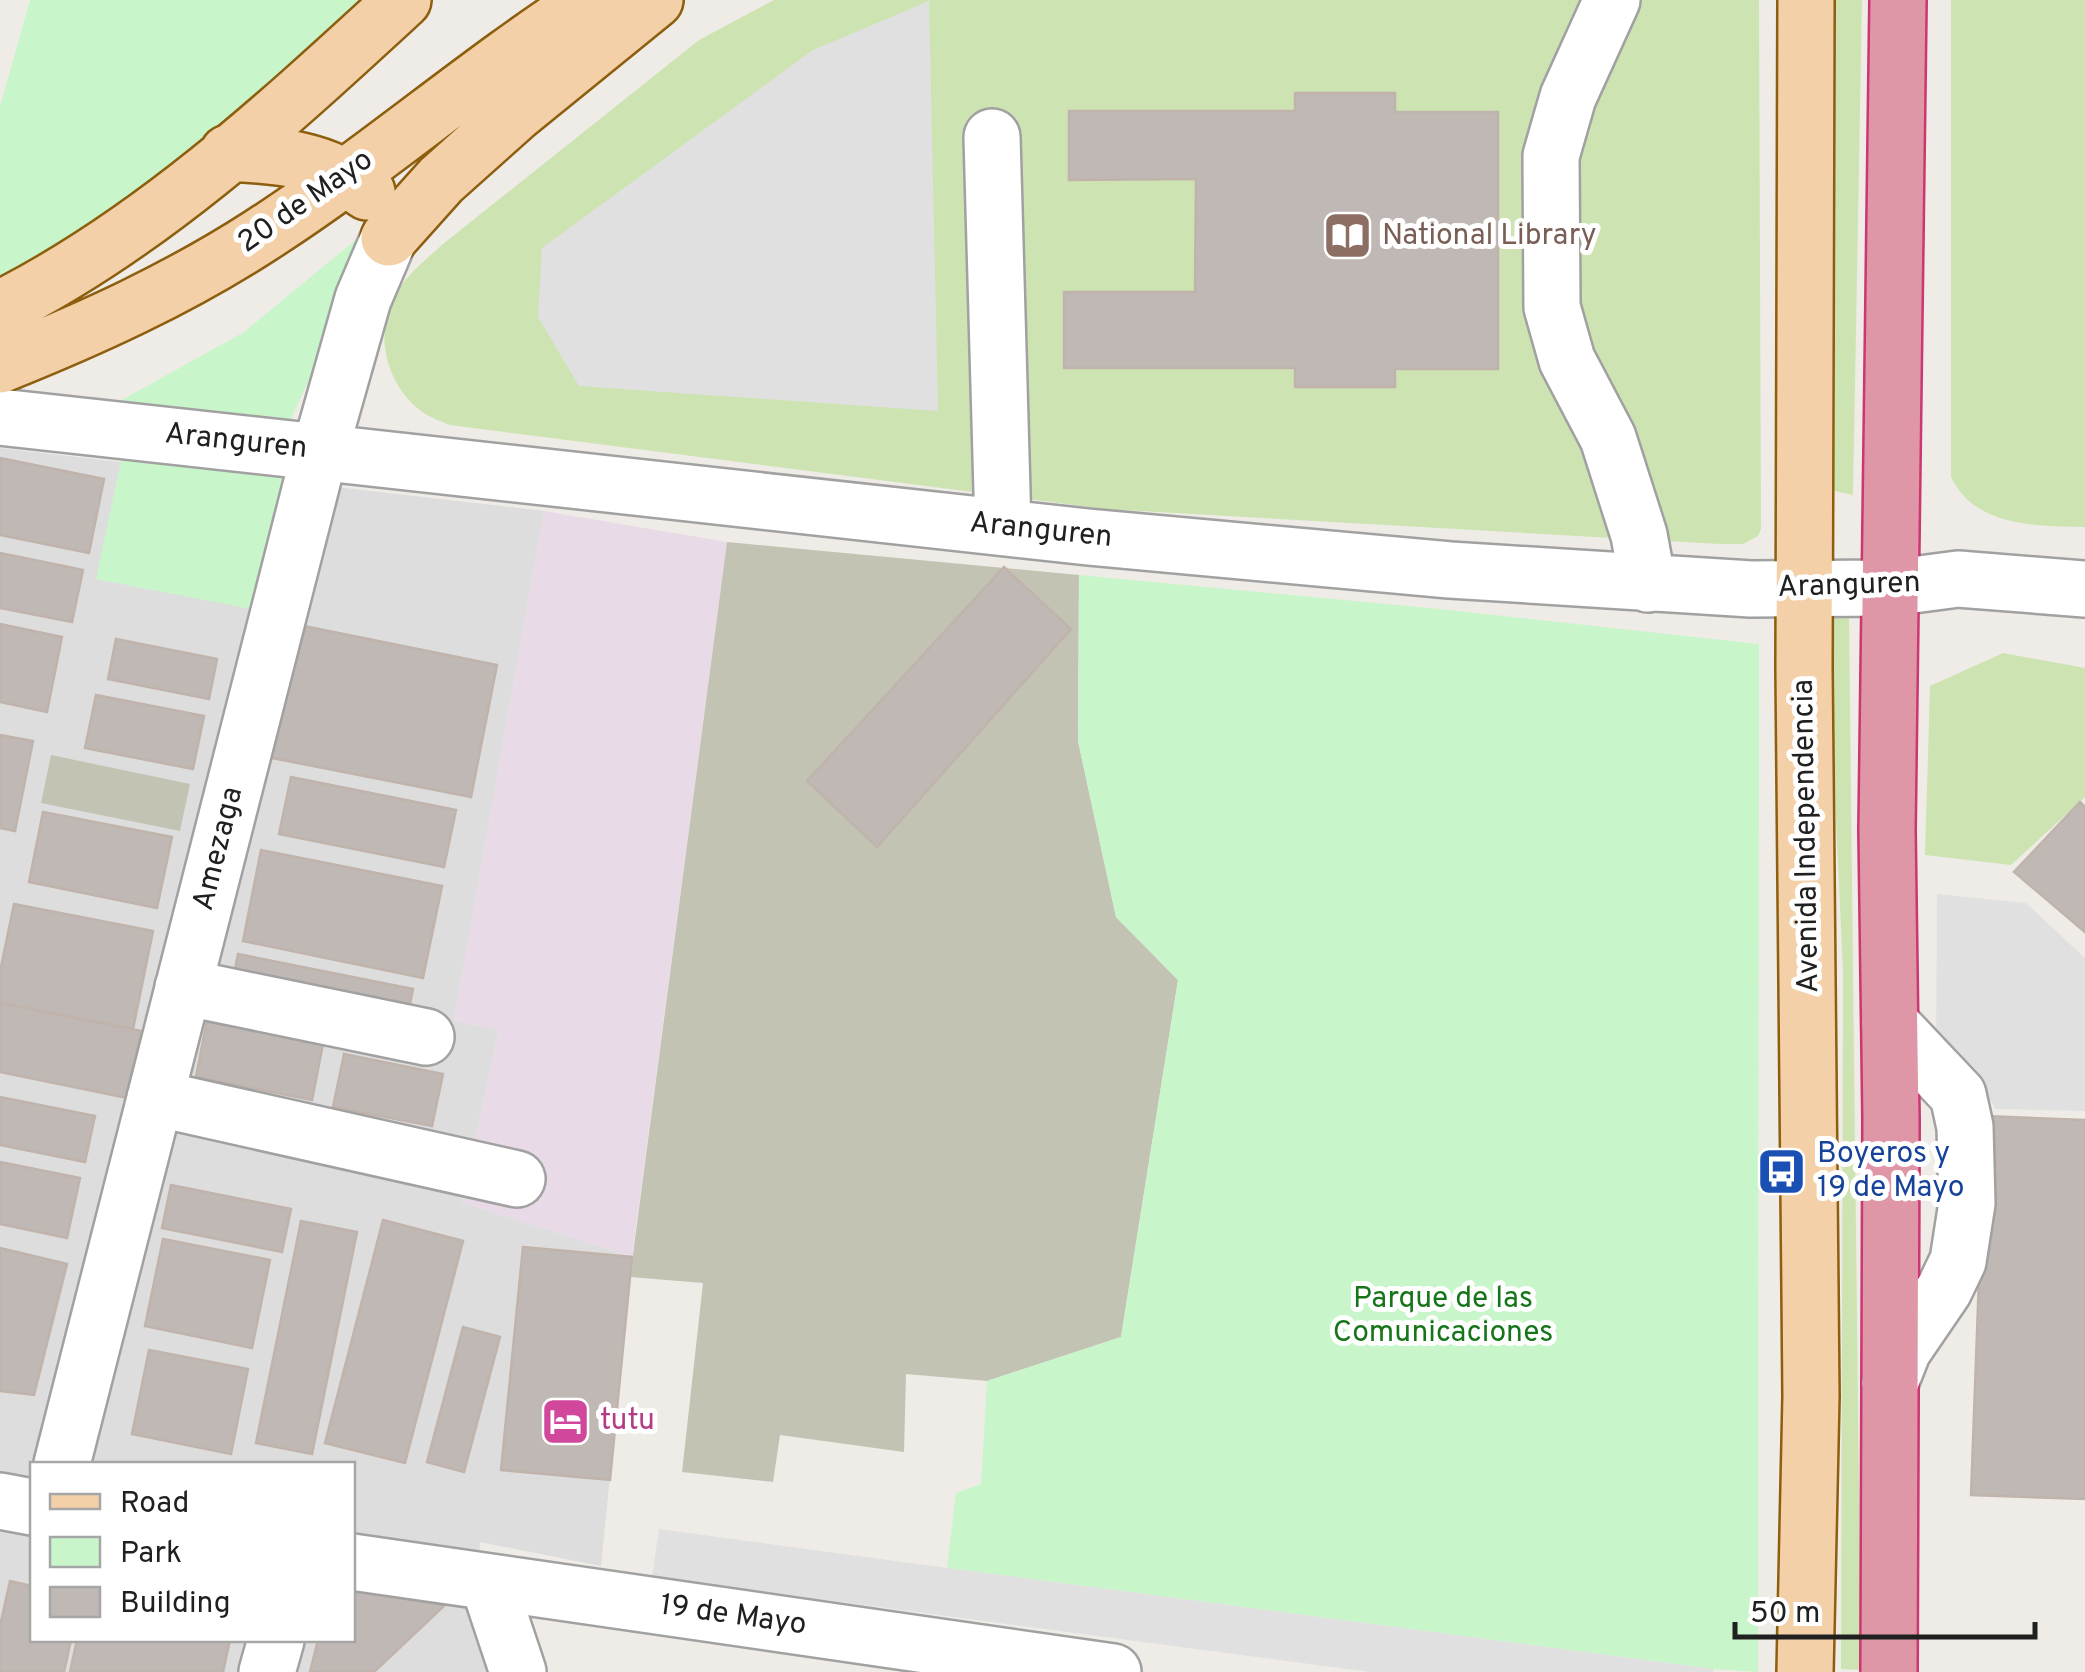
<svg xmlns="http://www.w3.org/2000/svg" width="2085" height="1672" viewBox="0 0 2085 1672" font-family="Overpass,sans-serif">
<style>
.residential{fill:#dedddd;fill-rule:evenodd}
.industrial{fill:#e8dae6}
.construction{fill:#c3c3b3}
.grass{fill:#cde4b2}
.park{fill:#c9f5ca}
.parking{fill:#e0e0e0}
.building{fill:#c0b8b4;stroke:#c0b3ab;stroke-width:2.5}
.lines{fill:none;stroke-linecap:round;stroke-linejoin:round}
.minor-casing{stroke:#a1a1a1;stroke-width:60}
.major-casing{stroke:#8d5e0e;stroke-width:60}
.highway-casing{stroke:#cb3770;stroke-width:60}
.minor{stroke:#fff;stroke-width:55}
.major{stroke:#f3d0a8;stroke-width:55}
.highway{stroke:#df96a7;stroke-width:55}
.labels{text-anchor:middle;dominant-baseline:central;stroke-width:10;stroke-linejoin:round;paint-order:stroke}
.street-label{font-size:30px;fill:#202020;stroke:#fff}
.education-label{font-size:30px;fill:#785e54;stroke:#fff;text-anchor:start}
.transit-label{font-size:30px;fill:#164399;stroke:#fff;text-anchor:start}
.park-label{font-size:30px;fill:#16751a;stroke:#fff}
.hotel-label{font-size:30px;fill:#b23c85;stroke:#fff;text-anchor:start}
</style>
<rect width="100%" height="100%" fill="#efece7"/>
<path class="residential" d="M0,448l544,63 -90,510 45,8 -37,173 170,55 -31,309 -121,-24 -3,70 22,60h-499zM32,1464h320v176h-320z"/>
<path class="industrial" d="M544,511l183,31 -95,715 -170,-55 37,-172 -45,-9z"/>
<path class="construction" d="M727,542l352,33 -1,166 38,176 62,63 -57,357 -134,44 -81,-7 -2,78 -124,-17 -7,47 -91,-10 21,-189 -73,-6z
M51,755l139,29 -10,47 -139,-28z"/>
<path class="grass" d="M774,0h985l2,529 -3,7 -15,8h-24l-614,-35 -655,-84c-10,-4 -21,-8 -29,-14 -32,-24 -46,-70 -30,-107 10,-25 33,-43 52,-60l256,-204z
M1832,0h30l-9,495 -23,-5z
M1951,0h134v527c-49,-1 -110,0 -134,-50z
M1831,607l17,6 1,5 12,1052 -20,-1 2,-696 -16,-353z
M2003,653l82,15v129l-74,68 -86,-10 5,-169z"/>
<path class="park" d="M30,0h353l-142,126 -241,165v-184z
M370,228l4,9 -83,182 -169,-10 -2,-8 124,-69z
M125,442l150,26 12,19 -31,123 -160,-31z
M1079,575l361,34 319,35 -1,1028 -45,-3 -766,-101 9,-75 25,-9 6,-103 134,-44 57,-357 -62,-63 -38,-176z"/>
<path class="parking" d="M929,1l9,410 -359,-25 -41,-69 4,-69 271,-198z
M1937,894l89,9 59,55v153l-89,-2 -10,-15 -24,-18 -26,-7z
M659,1529l288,39 766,101v3h-343l-718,-95z"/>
<path class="building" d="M1295,93h100v19h103v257h-103v18h-100v-19h-231v-76h131l1,-113 -127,1v-69h226z
M0,458l104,21 -15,74 -89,-18z
M0,553l83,17 -11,52 -72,-14z
M1004,567l67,62 -194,218 -70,-66z
M0,624l62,13 -15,75 -47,-10z
M299,625l198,40 -26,132 -199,-39z
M116,639l101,20 -8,40 -101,-20z
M96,695l108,21 -11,53 -108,-21z
M0,735l33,6 -18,90 -15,-3z
M291,777l165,33 -12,57 -165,-33z
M2080,802l5,5v125l-71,-60z
M43,812l129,25 -15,71 -128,-26z
M261,850l181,36 -19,92 -180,-37z
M14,904l139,27 -20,98 -133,-26v-31z
M238,954l175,35 -7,34 -175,-34z
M0,1003l141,28 -14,67 -127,-26z
M208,1015l116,24 -12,61 -116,-23z
M344,1054l99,20 -11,52 -99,-19z
M0,1097l95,19 -10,46 -85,-17z
M1985,1116l100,4v379l-114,-4z
M0,1162l80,16 -13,60 -67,-14z
M171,1185l120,24 -9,43 -120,-24z
M383,1220l80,21 -58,222 -80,-20z
M301,1221l56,11 -45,222 -56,-11z
M163,1239l107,21 -18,88 -107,-22z
M523,1247l109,10 -22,223 -109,-10z
M0,1248l67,16 -33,131 -34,-4z
M463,1327l37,10 -36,135 -37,-10z
M149,1350l99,19 -17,85 -99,-20z
M10,1581l22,5v54h39l-7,32h-64v-46z
M352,1585l92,21 -70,66h-64l8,-32h34z
M77,1640h153l-7,32h-153z"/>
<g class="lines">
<defs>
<path id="minor" d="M1612,0l-44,97 -17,59 1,151 15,53 41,78 31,97 9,49
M992,137l11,390
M0,417l1088,120 362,33 301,19 139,-1 68,-9 127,10
M183,987l243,50
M155,1098l362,81
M1890,1383l13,-33 41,-60 14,-29 9,-58 -2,-76 -7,-32 -68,-72
M62,1464l258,-1013 43,-152 26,-61
M0,1501l32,6
M352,1562l761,110
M488,1582l30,90
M267,1672l9,-32"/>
<path id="major" d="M228,153c53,3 95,5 139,39
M389,238l52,-58 75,-67 139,-113
M0,309c151,-76 279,-195 403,-309
M0,365c90,-36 178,-76 260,-129 114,-73 216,-163 330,-236
M1805,1672l6,-276 -7,-727 2,-669"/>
<path id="highway" d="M1889,1672l2,-552 -4,-290 11,-830"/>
</defs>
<use href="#minor" class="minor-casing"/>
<use href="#major" class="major-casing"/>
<use href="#highway" class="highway-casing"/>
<use href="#minor" class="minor"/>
<use href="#major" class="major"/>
<use href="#highway" class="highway"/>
</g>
<defs>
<symbol id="library-square" viewBox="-11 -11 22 22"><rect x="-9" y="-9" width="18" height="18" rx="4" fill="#8d6e63" stroke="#fff"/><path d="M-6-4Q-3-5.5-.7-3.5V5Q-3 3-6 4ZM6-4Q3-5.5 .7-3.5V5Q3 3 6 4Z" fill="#fff"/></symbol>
<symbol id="bus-square" viewBox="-11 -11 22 22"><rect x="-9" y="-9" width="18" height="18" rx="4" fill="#1a4fb4" stroke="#fff"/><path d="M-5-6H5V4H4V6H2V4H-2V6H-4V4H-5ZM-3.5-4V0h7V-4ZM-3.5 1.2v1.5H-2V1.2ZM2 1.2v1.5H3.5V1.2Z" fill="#fff"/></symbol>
<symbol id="hotel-square" viewBox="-11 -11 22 22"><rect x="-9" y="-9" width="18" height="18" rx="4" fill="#d1479c" stroke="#fff"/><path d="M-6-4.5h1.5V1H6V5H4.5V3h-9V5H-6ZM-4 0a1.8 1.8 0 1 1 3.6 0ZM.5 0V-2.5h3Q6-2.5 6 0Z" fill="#fff"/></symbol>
</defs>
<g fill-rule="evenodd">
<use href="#library-square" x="1320" y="208" width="55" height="55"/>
<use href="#bus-square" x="1754" y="1144" width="55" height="55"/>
<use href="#hotel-square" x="538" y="1394" width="55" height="55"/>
</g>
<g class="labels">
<g class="street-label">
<text transform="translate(306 202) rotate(-35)">20 de Mayo</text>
<text transform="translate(236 442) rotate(6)">Aranguren</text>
<text transform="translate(1041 531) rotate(6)">Aranguren</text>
<text transform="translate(1849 586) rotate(-2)">Aranguren</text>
<text transform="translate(1807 836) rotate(-91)">Avenida Independencia</text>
<text transform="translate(219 849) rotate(-76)">Amezaga</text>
<text transform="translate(733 1616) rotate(8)">19 de Mayo</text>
</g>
<g class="education-label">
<text x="1382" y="236">National Library</text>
</g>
<g class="transit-label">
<text x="1817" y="1154">Boyeros y<tspan x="1817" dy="34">19 de Mayo</tspan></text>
</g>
<g class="park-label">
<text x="1443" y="1299">Parque de las<tspan x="1443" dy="34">Comunicaciones</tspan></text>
</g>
<g class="hotel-label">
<text x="600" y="1421">tutu</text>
</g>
</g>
<rect x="30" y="1462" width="325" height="180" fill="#ffffff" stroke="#a6a6a6" stroke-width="2.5"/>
<rect x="50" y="1494" width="50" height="15" fill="#f3d0a8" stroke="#a6a6a6" stroke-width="2.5"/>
<text x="120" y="1512" font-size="30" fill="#202020">Road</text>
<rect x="50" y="1537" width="50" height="30" fill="#c9f5ca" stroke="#a6a6a6" stroke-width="2.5"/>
<text x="120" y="1562" font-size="30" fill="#202020">Park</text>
<rect x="50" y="1587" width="50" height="30" fill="#c0b8b4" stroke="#a6a6a6" stroke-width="2.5"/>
<text x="120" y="1612" font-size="30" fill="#202020">Building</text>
<path d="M1735 1622v15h300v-15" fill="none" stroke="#202020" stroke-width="5"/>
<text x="1750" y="1622" font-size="30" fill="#202020" stroke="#ffffff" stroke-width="8" paint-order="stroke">50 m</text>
</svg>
